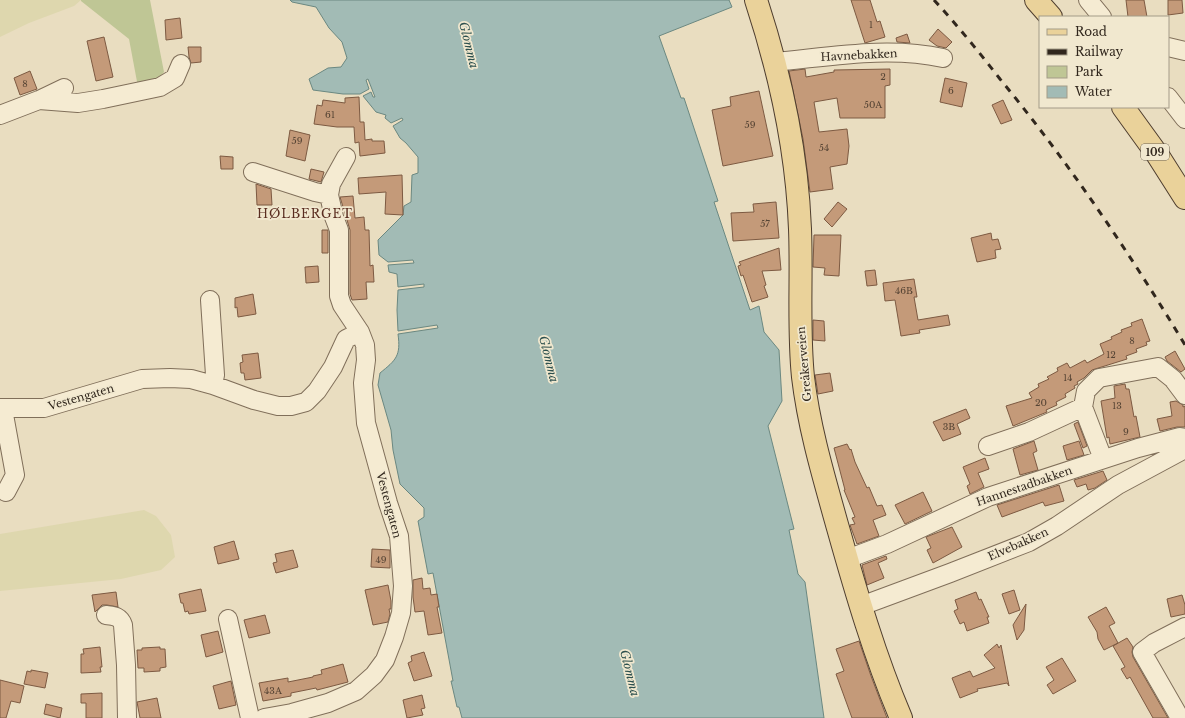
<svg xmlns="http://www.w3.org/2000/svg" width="1185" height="718" viewBox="0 0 1185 718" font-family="'Libre Baskerville',serif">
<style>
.farmland{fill:#ded7ae}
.green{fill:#bfc695}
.water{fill:#a2bbb5;stroke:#6b8881}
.building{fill:#c49a79;stroke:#7d5a42}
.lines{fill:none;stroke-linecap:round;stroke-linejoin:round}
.minor-casing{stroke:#806f5a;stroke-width:20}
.major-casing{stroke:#4e3d2e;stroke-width:24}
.minor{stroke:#f5ebd2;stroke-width:18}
.major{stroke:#ead29a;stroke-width:22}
.rail{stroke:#31271d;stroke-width:3;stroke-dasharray:7 7;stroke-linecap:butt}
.labels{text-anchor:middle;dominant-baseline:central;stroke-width:3.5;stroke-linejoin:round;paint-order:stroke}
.number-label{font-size:9px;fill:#564434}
.shield{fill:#f1e8cf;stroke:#6b6152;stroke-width:1}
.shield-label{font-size:10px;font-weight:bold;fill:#31271d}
.street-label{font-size:11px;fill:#31271d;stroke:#f1e8cf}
.water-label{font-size:12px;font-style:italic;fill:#2d504e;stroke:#f1e8cf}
.neighbourhood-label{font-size:12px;letter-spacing:1px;fill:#5a2d20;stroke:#f1e8cf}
</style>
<rect width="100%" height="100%" fill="#e9ddc0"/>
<path class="farmland" d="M0,0h81l-7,6 -45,17 -29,14z
M144,510l12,6 15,19 4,22 -14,13 -40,9 -121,12v-57z"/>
<path class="green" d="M81,0h69l14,72 -10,12 -16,3 -9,-48 -48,-38z"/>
<path class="water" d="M290,0h439l3,7 -73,29 22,62h3l34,103 -4,1 36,108 9,-4 5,26 15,18 3,51 -14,25 26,103 -5,1 9,44 7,8 19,136h-362l-3,-11h-2l-6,-26h2l-20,-108 -5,1 -10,-53 6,-4v-9l-24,-24 -7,-34 -2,-20 -13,-45 2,-12c16,-13 21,-17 18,-39l40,-6 -1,-3 -39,6 -1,-21 1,-20 26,-3v-3l-26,3 -1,-13 -8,-2 -1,-7 26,-2 -1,-3 -25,2 -9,-7 -1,-15 25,-25 1,-9 7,-4 1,-27 6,-2v-16l-12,-14 -6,-5 -7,-12 10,-6 -1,-2 -11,5 -6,-5 1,-3 -10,-3 -13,-16 8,-4 2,5h2l-7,-18 -2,1 3,9 -9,5h-17l-30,-4 -4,-11 19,-11 13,-1 6,-9 -5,-16 -13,-14 -13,-21 -24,-5z"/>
<path class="building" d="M851,0h19l7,22 3,-1 5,16 -20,6z
M1126,0h18l3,17h-19z
M1168,0h14l1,13 -15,2z
M180,18l2,20 -16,2 -1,-20z
M938,29l14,13 -6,6 -9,-2 -8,-6z
M907,34l3,9 -13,-1 -1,-4z
M104,37l9,40 -17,4 -9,-40z
M188,47h13v15l-10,1 -2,-6z
M805,69l1,8 28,-5v-2l56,-1v16l-5,1v32h-45l-3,-20 -23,4 5,30 28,-3 2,17 -2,18 -17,3 3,22 -23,3 -7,-53 -14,-68z
M30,71l7,18 -17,6 -6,-17z
M945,78l22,5 -5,24 -22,-5z
M759,91l14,65 -50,10 -11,-56 19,-4 -1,-9z
M359,97l1,25h4l1,18 7,-1v2h12l1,12 -25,3 -1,-14 -4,1 -1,-16h-17l-23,-3 3,-19 5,1 1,-6 22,3v-5z
M1003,100l9,20 -11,4 -9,-19z
M290,130l20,5 -5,26 -19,-5z
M220,156l13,1v12h-12z
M311,169l13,3 -3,10 -12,-3z
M402,175l1,40 -18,-1 1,-22 -27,2 -1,-16z
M256,184l15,5 1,16h-15z
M353,196l2,22 9,-1 1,13h4l1,36 3,-1 1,17h-8l1,17 -15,1 -2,-6v-64l-10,-33z
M776,202l3,36 -46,3 -2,-28 23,-1 -1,-8z
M838,202l9,7 -15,18 -8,-8z
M322,230h6v23h-6z
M991,233l1,7 6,-1 3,10 -6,1 1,8 -19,4 -6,-24z
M814,235h27l-2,41 -15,-1 1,-7 -12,-1z
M779,248l2,22 -19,1 4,14 -2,1 4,11 -16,5 -9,-27 -2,1 -3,-10 3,-1 -2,-3z
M318,266l1,16 -13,1 -1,-16z
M875,270l2,15 -10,1 -2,-15z
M914,279l3,18h-3l4,23 30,-5 2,10 -31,5 1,3 -19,3 -6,-36 -10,1 -2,-18z
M253,294l3,20 -18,3 -1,-10 -2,1v-10z
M1142,319l8,22 -4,1 1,3 -11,4 1,3 -11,4 1,3 -35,11 -8,8 -7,4 1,2 -4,2 1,2 -10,6 1,3 -10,5 1,3 -11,5 1,2 -34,14 -7,-20 26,-8 -3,-5 10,-6 -1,-3 11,-5 -2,-2 11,-6 -1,-3 10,-5 3,5 15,-8 2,3 17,-9 -4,-10 12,-5 -1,-2 11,-5 -1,-2 11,-4 -1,-3z
M813,320l11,1 1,20 -12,-1z
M1175,351l10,18 -4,3 -14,-11 -2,-4z
M258,353l3,25 -16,2 -1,-7h-3l-1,-10 3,-1 -1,-7z
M830,373l3,18 -15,3 -3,-19z
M1125,384l1,5h3l5,28 2,-1 4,21 -30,7 -1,-7 -2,1 -6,-37 14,-3 -1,-12z
M1176,401l7,4v2l2,-1v21h-8l-17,4 -3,-12 15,-3 -2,-14z
M966,409l4,9 -13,6 4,10 -18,7 -10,-19z
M1078,422l9,24 -4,2 -9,-24z
M1034,441l3,10 -4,2 5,17 -18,5 -7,-26z
M1079,441l5,14 -17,5 -4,-14z
M847,444l3,6 1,-1 4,13 12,26 2,-1 8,19 5,-1 4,10 -13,5 6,16 -22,8 -7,-19 5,-1 -3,-6 3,-1 -11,-27h1l-11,-42z
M985,458l4,11 -11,4 6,14 -14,7 -3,-8 3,-2 -7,-17z
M1103,471l4,9 -12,8 -7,2 -2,-6 -9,3 -3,-7z
M1059,485l5,16 -19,5 -2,-4 -41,15 -5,-12z
M923,492l9,19 -27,13 -10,-19z
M952,527l10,20 -29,16 -6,-13 4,-2 -5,-11z
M234,541l5,18 -21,5 -4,-17z
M372,549l18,1v18l-19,-1z
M293,550l5,17 -22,6 -3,-10 4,-1 -2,-8z
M886,556l1,3 -9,4 6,15 -17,7 -5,-20z
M422,578l1,11 7,-1 1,7 6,-1 2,13h-2l5,26 -14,2 -4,-24 -9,1 -2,-15v-17z
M388,585l3,16v8h-2l1,5 -2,8 -15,3 -8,-35z
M201,589l5,22 -17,3 -1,-3 -3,1 -2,-9h-2l-2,-9z
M1014,590l6,20 -11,4 -7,-20z
M116,592l2,15 -11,-2h-5l-7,7 -3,-17z
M976,592l3,8 2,-1 8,18h-2l2,6 -22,8 -3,-9 -4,2 -6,-13 4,-2 -3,-9z
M1182,595l3,10v9l-14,3 -4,-18z
M1026,604l-2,26 -7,10 -4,-15z
M1106,607l9,16 -6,3 9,17 -14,7 -6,-11 -1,-7 -9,-15z
M265,615l5,18 -21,5 -5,-18z
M218,631l5,21 -17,5 -5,-22z
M1127,638l6,9 -1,5 1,5 35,61h-15l-23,-41 -3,2 -6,-10 4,-2 -1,-2 -11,-19z
M859,641l12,35 16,42h-35l-16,-44 8,-3 -8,-22z
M997,644l2,4 2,-3 8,41 -2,-3 -30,6 1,2 -18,7 -8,-20 18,-7 3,6 22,-9 -11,-13z
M100,647l2,20h-2l1,5 -20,1v-19h3l-1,-5z
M160,647v2h5l1,18 -6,1v3l-16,1v-4h-6l-1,-18h5v-2z
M424,652l8,24 -18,5 -6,-18 4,-2 -1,-5z
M1062,658l14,23 -23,13 -6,-9 7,-5 -8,-13z
M343,664l5,18 -31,8 -1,-2 -25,5v3l-28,5 -4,-18 29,-5v4l25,-5v-1l9,-2 -1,-4z
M31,670l17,3 -3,15 -21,-4 3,-13 4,1z
M0,680l24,6 -4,17 -9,-2 -5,17h-6z
M231,681l5,24 -17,4 -6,-23z
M102,693v25h-16v-15h-5v-9z
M422,695l3,13 -4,1 2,6 -16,3 -4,-18z
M157,698l4,20h-21l-3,-16z
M46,704l16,4 -2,10 -16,-4z"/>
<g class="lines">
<defs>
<path id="minor" d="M1088,0l14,17
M1168,47l17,4
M774,62c56,-5 113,-16 169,-4
M1168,97l17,22
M39,100l39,3 25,-4 57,-12 15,-9 6,-14
M0,115l39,-15 25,-12
M253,172l62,20 14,3
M210,300l5,75 -2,10
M0,408h44l98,-29 28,-1 21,1 22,6 41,15 24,6h13l15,-4 11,-11 16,-24 13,-28 14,-7
M3,409l12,66 -9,17
M988,446l41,-14 54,-25
M1103,459l-20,-52 3,-16 13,-13 59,-11 15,12 12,16
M847,559l40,-15 101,-47 150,-49 42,-11 5,1
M861,606l89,-33 79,-31 28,-16 61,-41 67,-36
M106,615c8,1 14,1 17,10l3,40 1,53
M228,619l22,99
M264,718l28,-5 36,-10 28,-12 18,-16 11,-15 9,-23 7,-24 2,-27 -4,-50 -11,-33 -22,-80 -3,-40 3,-23 -1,-15 -5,-13 -18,-27 -3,-9v-66l-5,-13 -5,-22 2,-11 15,-27
M1180,718l-38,-66 12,-9 31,-16"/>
<path id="major" d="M756,0c24,73 41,151 44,229 2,49 -2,99 3,148 6,51 21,101 35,151 18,64 37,129 63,190
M1036,0l15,17
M1123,107l34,47 28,44"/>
</defs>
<use href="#minor" class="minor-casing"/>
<use href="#major" class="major-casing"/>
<use href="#minor" class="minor"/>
<use href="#major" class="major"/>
<path class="rail" d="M934,0c23,25 45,52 66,79 69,84 129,173 185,266"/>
</g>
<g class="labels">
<g class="number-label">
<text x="871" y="24">1</text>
<text x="883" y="76">2</text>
<text x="25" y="83">8</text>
<text x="951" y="90">6</text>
<text x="873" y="104">50A</text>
<text x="330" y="114">61</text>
<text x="750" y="124">59</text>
<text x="297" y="140">59</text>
<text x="824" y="147">54</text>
<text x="765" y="223">57</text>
<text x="904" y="290">46B</text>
<text x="1132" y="340">8</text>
<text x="1111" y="354">12</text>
<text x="1068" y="377">14</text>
<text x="1041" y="402">20</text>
<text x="1117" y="405">13</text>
<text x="949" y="426">3B</text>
<text x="1126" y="431">9</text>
<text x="381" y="559">49</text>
<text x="273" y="690">43A</text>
</g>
<rect class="shield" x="1141" y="144" width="28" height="16" rx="3"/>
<g class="shield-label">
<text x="1155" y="152">109</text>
</g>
<g class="street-label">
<text transform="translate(859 55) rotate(-3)">Havnebakken</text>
<text transform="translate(804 364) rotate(-95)">Greåkerveien</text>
<text transform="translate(81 397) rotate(-16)">Vestengaten</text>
<text transform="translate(1024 486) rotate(-19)">Hannestadbakken</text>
<text transform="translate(389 505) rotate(75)">Vestengaten</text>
<text transform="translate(1018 544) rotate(-24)">Elvebakken</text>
</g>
<g class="water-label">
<text transform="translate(469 45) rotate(76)">Glomma</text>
<text transform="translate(549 359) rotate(76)">Glomma</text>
<text transform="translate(630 673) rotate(76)">Glomma</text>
</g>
<g class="neighbourhood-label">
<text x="305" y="213">HØLBERGET</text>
</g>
</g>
<rect x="1039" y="16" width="130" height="92" fill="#f1e8cf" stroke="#a49b88"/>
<rect x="1047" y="29" width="20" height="6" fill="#ead29a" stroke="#a49b88"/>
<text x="1075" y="36" font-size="12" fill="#31271d">Road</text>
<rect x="1047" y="49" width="20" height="6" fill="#31271d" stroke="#a49b88"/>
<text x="1075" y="56" font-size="12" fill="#31271d">Railway</text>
<rect x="1047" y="66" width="20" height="12" fill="#bfc695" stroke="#a49b88"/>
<text x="1075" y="76" font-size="12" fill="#31271d">Park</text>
<rect x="1047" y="86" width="20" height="12" fill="#a2bbb5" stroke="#a49b88"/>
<text x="1075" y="96" font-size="12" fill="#31271d">Water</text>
</svg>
